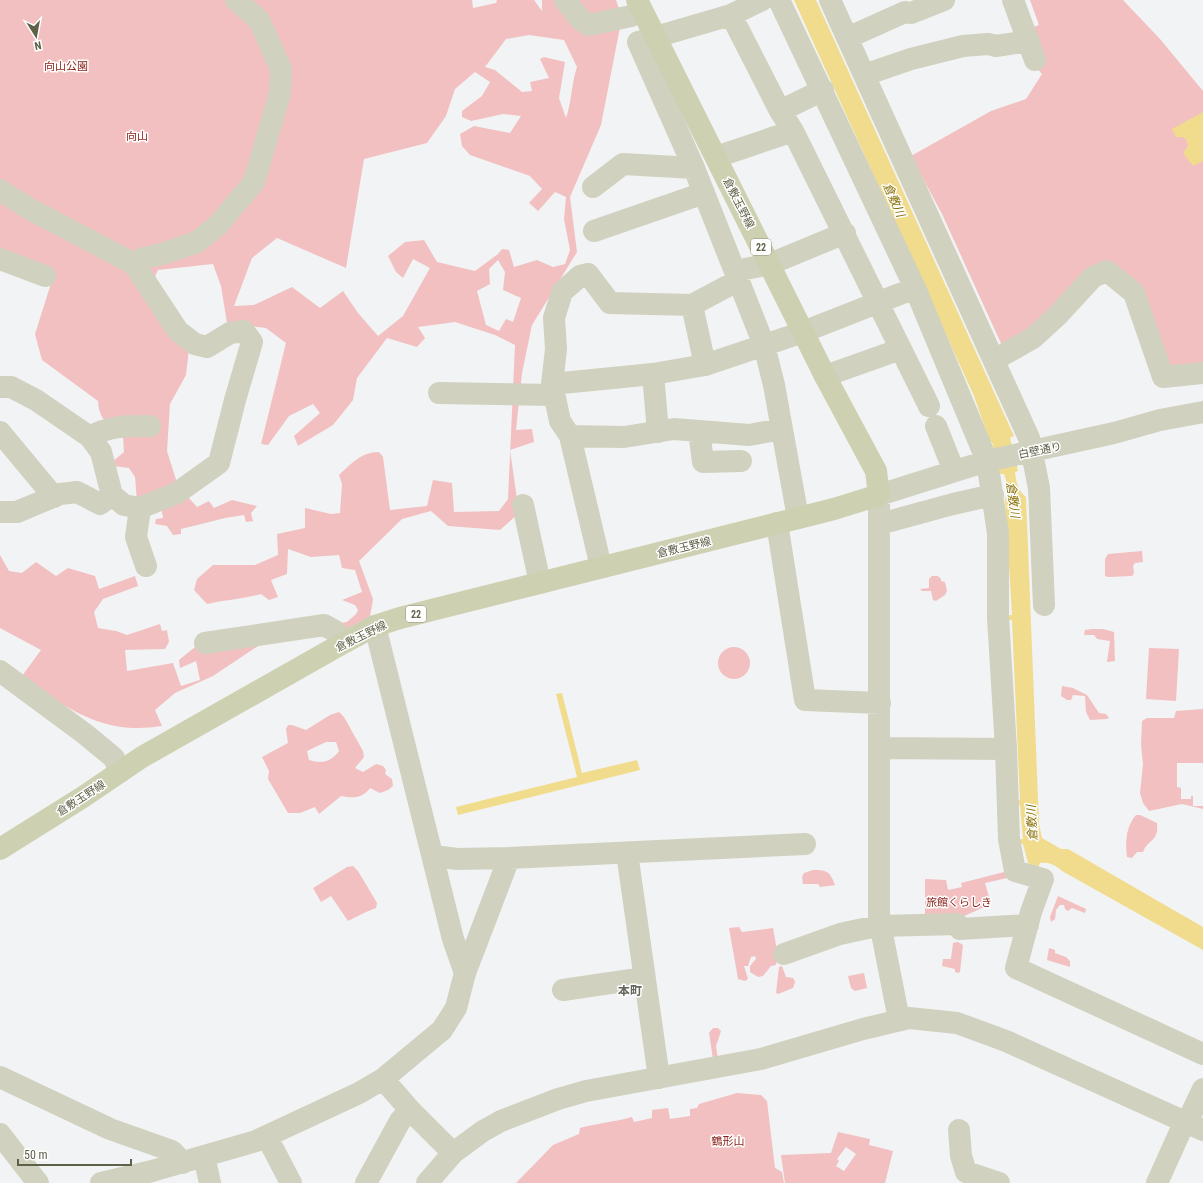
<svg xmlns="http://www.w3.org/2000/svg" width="1203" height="1183" font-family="'Roboto Condensed','Noto Sans JP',sans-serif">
	<rect width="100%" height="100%" fill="#f2f3f4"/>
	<path fill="#f2c0c1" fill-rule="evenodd" d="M0,0h472l1,8 23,-5 1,-3h37l8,11v-11h74l6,17 -21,108 -31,72 7,55 -45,73 -10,48 -6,57 16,-1 2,13 -24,8 9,63 -19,17 -52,-4 -17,-15 -29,8 -43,42 14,38 -3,18 -38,19 -18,-5 -47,9 -54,36 -38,17 -20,17 7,16c-8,1 -16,2 -24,2 -45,1 -82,-27 -116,-52l19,-26 -41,-22v-73l9,16 13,2 14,-11 20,14 12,-8 27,8 4,13 36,-13 3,10 -35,13 -9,13 4,16 18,3 11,4 33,-11 2,7 5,-1 2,12 -4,7 -40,1 2,21 46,-8 8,23 19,-6 -4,-19 -16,7 -1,-8 16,-13 152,-25 9,-8 2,-4 -3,-5 -13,-5 20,-8 -7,-22 -13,-2 -3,-13 -28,2 -23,-8 -1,25 -16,6 7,17 -9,3 -8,-6c-18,5 -36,6 -54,10l-13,-14 3,-11 16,-14h42l23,-10 -1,-21 28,-6v-20l26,6 9,-1 2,-29 -3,-9c12,-11 22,-23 40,-23l4,5 7,53 37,-4 6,-26 19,3 2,29 45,-1 9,-12 7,-154 -20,-10 -40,-13 -37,5 7,11 -8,9 -30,-9 -30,40 -4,22 -20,25 -35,21 -4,-10 26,-23 -7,-9 -24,12 -21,29 -7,-1 25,-101 -20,-15 -39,-5 -6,-37 -8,-22 -55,6 -5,11 36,68 -3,26 -16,29 -3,47 11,35 19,21 12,-6 5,7 18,-8 25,6 -6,7 2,8 -7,1 -2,-7 -19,3 -44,11v5l-8,1 -6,-9 -12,-2 1,-5 7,-1 -2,-12 -24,-4 -2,-25 -6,-9 -16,-2 -1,-4 12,-10 -1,-16c-14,-10 -24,-16 -25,-35l-56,-41 -7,-26 19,-60 -54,-22zM529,35l35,5 13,27c-6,18 -5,34 -11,51l-7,-20 6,-36 -21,-5 -4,2 9,19 -19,4 2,9 -10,1 -27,-22 -10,-3 21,-28zM475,72l15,10 -8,14 -20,15v6l9,4 32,-7 18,2 -11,17 -36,-7 -14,8 2,12 8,9 60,21 12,13 -13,14 9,8 17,-19 11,5 -2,22 6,31 -5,14 -12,3 -16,-7 -23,7 -5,-17 -7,-1 -4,5 -23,17 -38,-9 -13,-22 -19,2 -17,14 8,16 7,6 10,-19 17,9 -27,48 -25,20 -20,-23 -15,-22 -23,17 -28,-21 -38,18 -20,1 18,-48 25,-20 69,30 18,-109 63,-16 19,-27 9,-27zM498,260l7,12 -2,18 18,8 -8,24 -7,-3 -7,12 -13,-6 -9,-34 13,-7 -1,-15z
		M1030,0h93l37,39 43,52v279l-37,3 -58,-106 -35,22 -69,61 -62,-136 -31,-58 80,-45 35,-12 16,-25 -11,-12v-34l8,-3z
		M1142,551l1,11 -8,1 -2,3 1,7 -2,3 -24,1 -3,-1v-17l3,-5z
		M932,576h6l3,3v2l4,1 2,9 -2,4 -9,6 -3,-1 -2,-9h-9l-2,-2 9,-1v-9z
		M1092,629h11l11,3 1,29 -8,1 3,-21 -13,-2 -3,-4h-10l1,-5z
		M718 663a16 16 0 1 1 32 0a16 16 0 1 1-32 0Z
		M1149,648l30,1 -3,52 -30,-2z
		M1062,686l11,2 14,7 12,18 7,1 3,4 -2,1 -17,1 -4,-8 -1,-16 -12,-1 -2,5h-4l-6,-4z
		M1203,709v54h-26v24l4,1v11h10v-3h2v10h10v3l-21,-5 -33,7 -6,-8 -3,-10 3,-29 -2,-19 1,-24 5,-3h27l2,-7z
		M339,712l5,5 19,34 1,6 -9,11 8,4 13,-8 7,2 3,4 -1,4 7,5 1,7 -5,4 -8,3 -10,-5c-8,11 -17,10 -29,8l-22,18 -4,-7 -15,6h-12l-20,-34 1,-8 -7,-14 26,-14 -2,-14 2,-4h4l14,5 24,-15zM326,742h10l3,9c-8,11 -17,13 -30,9l-2,-9z
		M1136,815h4l17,8c2,19 -9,16 -14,29h-6l-5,6 -5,-1c-2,-14 -1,-31 9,-42z
		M353,866l5,5 19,32 -1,5 -10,4 -18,9 -17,-25 -10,6 -8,-14 34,-21z
		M813,870c15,0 17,2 22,15l-15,2 -2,-3h-15l-1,-7 2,-4z
		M1008,871l-1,7 -22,5 6,21 -29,13h-37v-38l21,1 2,10 14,-3 -1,-4z
		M1058,896l28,13 -1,4 -13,-5 -4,3 -3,-2 -1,-4h-4l-4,5 -1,9 -4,3 -1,-5z
		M739,927l3,5 31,-4 5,28 -2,9 -5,1 -8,10 -5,1 -8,-5v-6l6,-7 -1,-3 -4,1 -3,9h-4l4,13 -3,2 -7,-2 -9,-51z
		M958,942l5,3 -3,27 -2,1 -3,-1v-3l-13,-3 1,-7h8l2,-16z
		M1049,948l6,2v3l11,4 4,4v6l-23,-7z
		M782,966l4,11 7,1 2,4 -2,6 -15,6 -2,-1 3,-26z
		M864,973l3,15 -12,3 -4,-3 -3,-12z
		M713,1028h5l3,3 -5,15 2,13h-5l-4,-26z
		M737,1093l24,2 6,6 8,67 7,4 2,11h-268l37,-38 26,-11 1,-6c18,-5 34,-6 52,-11l2,5 18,-4v-8l16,-2 2,11 20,-3v-7l7,-1 2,-4z
		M838,1132l32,7 -1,6 24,6 -8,32h-100l-4,-28 50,-2zM846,1147l10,7 -12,17 -8,-5 3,-5 -2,-2z"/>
	<path fill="#f0dc8c" d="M794,0h22l198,436 -4,2 8,33 -3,1c1,10 3,19 11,25l13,327 3,14 19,11h7l135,78v23l-141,-79c-7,-6 -12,-9 -22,-8l-2,4 -10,-4 -5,-19h-7l-1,-4 8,-1 -3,-34h-6v-4l6,-1 -8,-180 -7,1 -1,-5 8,-1 -7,-116c4,-9 2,-17 -1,-25h-4l-8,-32h-2l-16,-46z
		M1203,112v49l-10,5 -10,-13 5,-7 -2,-7 -4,-2h-6l-4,-8z
		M562,693l20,80 55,-13 3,10 -182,45 -2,-8 121,-30 -21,-83z"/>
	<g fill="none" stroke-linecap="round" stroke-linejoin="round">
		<path stroke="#d0d1bf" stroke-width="22" d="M565,0l17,21 7,4 42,-9
			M762,0l-31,15 -93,27 56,126 70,177 10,40 24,133
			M779,0l136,288 72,173 11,72v84l8,132 3,90 6,32 28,8 -12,33 -15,56 187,86
			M830,0l199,438 10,50 5,117
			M1013,0l22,60
			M731,15l49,96 13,20 136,275
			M847,38l58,-26 6,1 33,-13
			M864,75l47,-16 52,-13 25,-2 8,2 33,-5
			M780,111l43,-21
			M716,157l77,-26
			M593,187l30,-23 71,4
			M0,190l28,18 106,56 44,67 17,13 12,3 23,-14 14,-2 8,11 -17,58 -16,63 -42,30 -37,15 -16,-3 -12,-10 -11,-43 -11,-15 -54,-37 -25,-13h-11
			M594,231l110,-38
			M0,259l45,17
			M134,264l7,-5 24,-6 32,-11 21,-17 36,-43 26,-89 1,-24 -22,-49 -23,-20
			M735,271l35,-7 75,-31
			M994,360l39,-22 24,-22 36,-39 14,-6 27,22 29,84 40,-4
			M705,365l-13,-60 47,-25
			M653,374l5,58
			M825,376l76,-27
			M552,384l101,-10 52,-9 98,-33 112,-44
			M439,393l115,2
			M936,426l18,45
			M699,431l4,31 38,-1
			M0,432l54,65
			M570,436l54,1 50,-8 75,6 33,-6
			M90,437c19,-12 39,-11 60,-11
			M523,505l17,78
			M140,508l-4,29 10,29
			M0,512h17l43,-18 17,-2 23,12 12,-9
			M777,523l28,177 75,3
			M880,524l73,-20 40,-9
			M601,567l-31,-131 -10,-15 -8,-37 4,-35 -2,-31 8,-26 18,-16 8,-2 22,29 82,2
			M205,643l119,-18 11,6 10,11
			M0,671l85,63 23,19 6,5 6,14
			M879,748l127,1
			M627,853l32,225
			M434,856l23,3 52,-1 296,-14
			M784,954l56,-20 23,-5 17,-3 77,-2 3,5 68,-4
			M465,973l44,-115
			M563,990l81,-12
			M899,1020l-20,-102v-423l108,-34 127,-28 46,-13 43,-8
			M0,1077l110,52 62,22 11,12
			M383,1079l27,31 43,43
			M959,1130l2,26 5,16 33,11
			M0,1134l38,49
			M267,1137l24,46
			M204,1156l6,27
			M101,1183l51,-12 104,-30 103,-48 24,-14 59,-49 14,-22 9,-35 -12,-34 -78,-313
			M366,1183l34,-62 10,-11
			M427,1183l26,-30 30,-22 18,-10 57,-22 28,-8 175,-32 102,-30 46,-11 48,5 49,18 197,89
			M1157,1183l23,-51 12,-20 11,-23"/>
		<path stroke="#ced1b1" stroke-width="22" d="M0,849l83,-52 59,-40 203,-115 30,-16 25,-8 434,-109 45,-14 -3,-24 -51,-95 -188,-376"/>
	</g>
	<g text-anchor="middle" stroke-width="3" stroke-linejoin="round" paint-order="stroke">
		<g fill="#fff" stroke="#8f907f" stroke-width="1">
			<rect x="751" y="239" width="20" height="16" rx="3"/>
			<rect x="406" y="606" width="20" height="16" rx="3"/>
		</g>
		<g font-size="10" font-weight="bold" fill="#5f6048">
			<text x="761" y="251">22</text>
			<text x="416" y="618">22</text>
		</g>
		<g font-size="11" fill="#861f14" stroke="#fff">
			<text x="66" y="70">向山公園</text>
			<text x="137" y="140">向山</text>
			<text x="959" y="906">旅館くらしき</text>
			<text x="728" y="1145">鶴形山</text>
		</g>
		<g font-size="11" fill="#5f6048" stroke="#fff">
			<text transform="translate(739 203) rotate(63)" y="4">倉敷玉野線</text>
			<text transform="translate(1040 450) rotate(-12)" y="4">白壁通り</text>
			<text transform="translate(684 547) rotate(-14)" y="4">倉敷玉野線</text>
			<text transform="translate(361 636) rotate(-26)" y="4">倉敷玉野線</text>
			<text transform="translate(81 798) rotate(-33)" y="4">倉敷玉野線</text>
		</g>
		<g font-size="12" font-style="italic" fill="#8b720a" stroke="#fff">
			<text transform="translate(894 200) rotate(66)" y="4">倉敷川</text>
			<text transform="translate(1013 500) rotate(82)" y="4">倉敷川</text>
			<text transform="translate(1032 823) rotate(-93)" y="4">倉敷川</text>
		</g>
		<g font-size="12" font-weight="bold" fill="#66675e" stroke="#fff">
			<text x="630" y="995">本町</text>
		</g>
	</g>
	<g transform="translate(36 36) rotate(169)" stroke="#ffffff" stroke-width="3" paint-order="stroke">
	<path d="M0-3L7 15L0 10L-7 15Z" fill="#5f6048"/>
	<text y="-6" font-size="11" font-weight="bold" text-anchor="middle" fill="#5f6048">N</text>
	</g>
	<path d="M18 1159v6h113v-6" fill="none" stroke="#5f6048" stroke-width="2"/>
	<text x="24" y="1159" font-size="12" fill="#5f6048" stroke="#ffffff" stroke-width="3" paint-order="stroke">50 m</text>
</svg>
